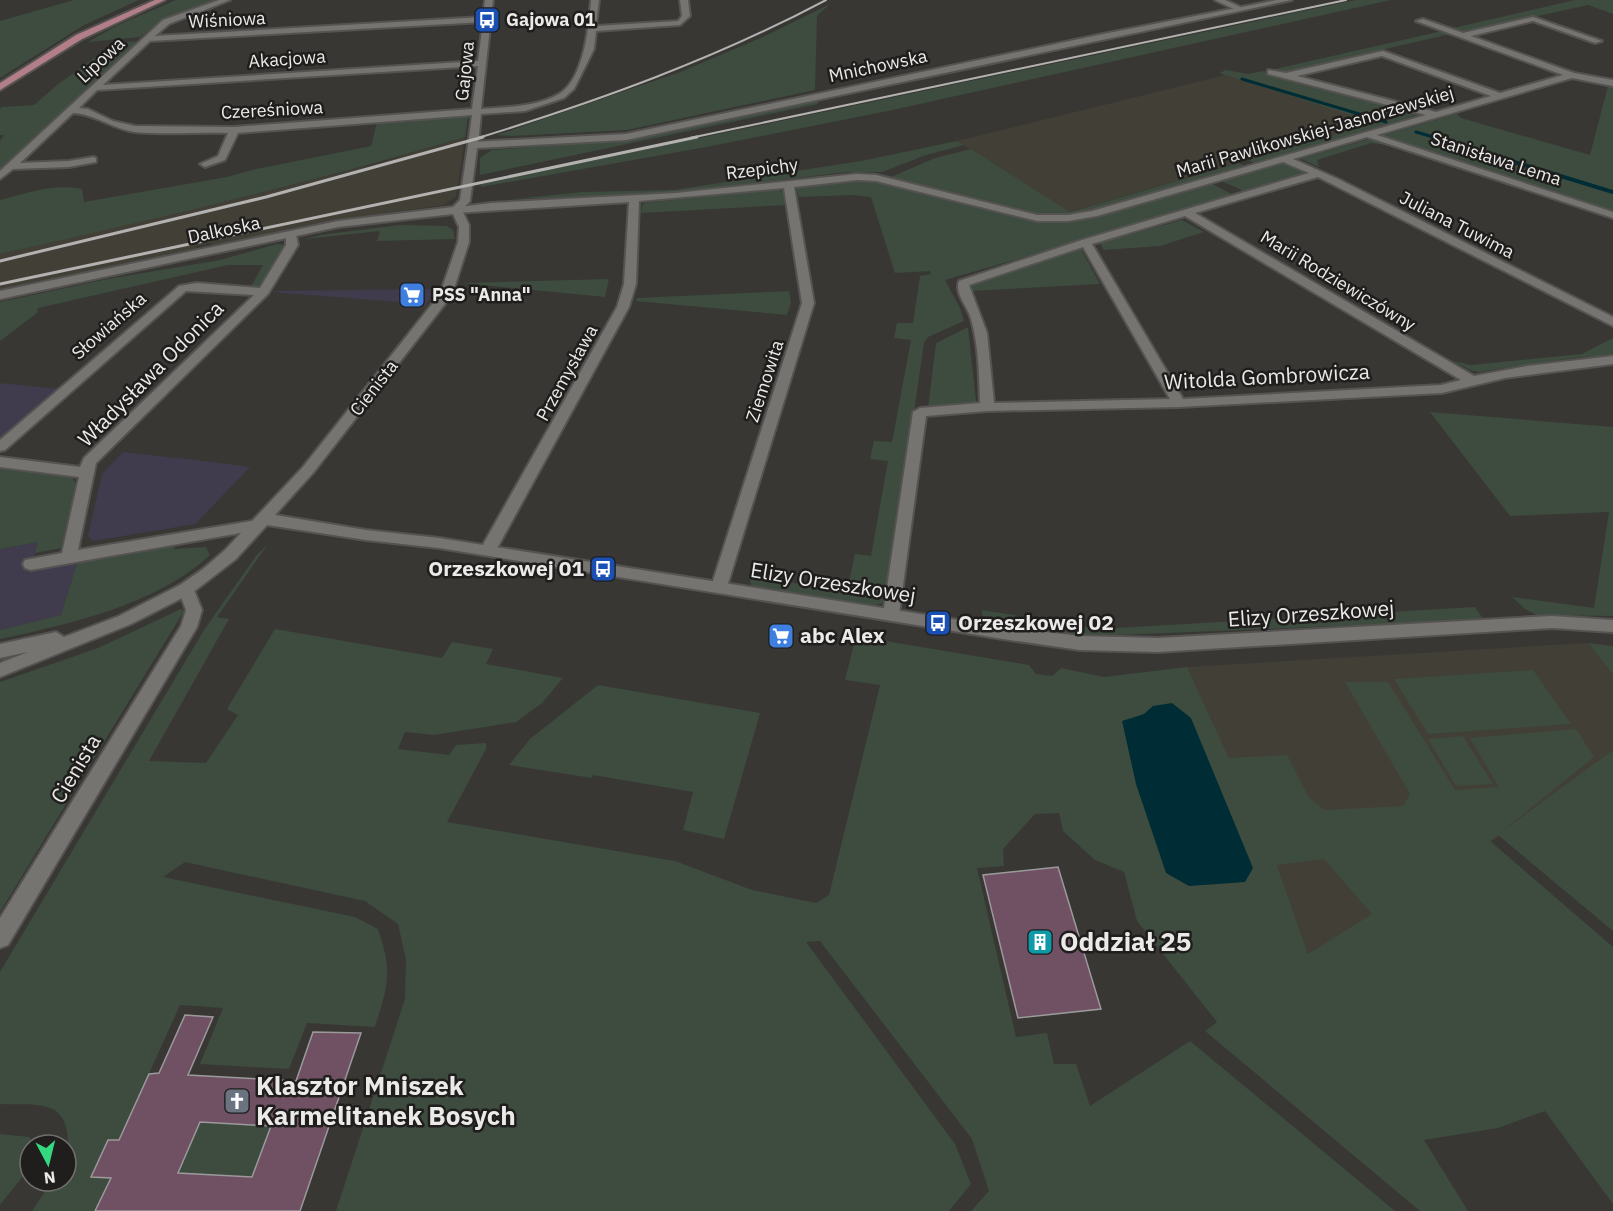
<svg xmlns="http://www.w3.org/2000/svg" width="1613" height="1211" font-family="'IBM Plex Sans',sans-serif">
	<rect width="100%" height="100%" fill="#383734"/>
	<path fill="#403c4d" d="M435,289l-10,18 -13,-4 -140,-11 2,-1z
		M0,383l58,6 -58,50z
		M123,452l81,9 46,6 -55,57 -102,17 -5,-5 14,-62z
		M38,542l-8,29 47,-8 -16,52 -61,15v-81z"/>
	<path fill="#423f36" d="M1226,75l150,48 -307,89 -112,-71z
		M465,137l-9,60 -13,8 -119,17 -112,24 -1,-3 -15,3v3l-196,42v-37l237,-55 145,-37z
		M1588,643l25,32v75l-118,89 -187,115 -31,-89 -90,-198z"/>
	<path fill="#3d4c3e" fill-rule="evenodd" d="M74,0h65l-55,25 -84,53v-57z
		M176,0h41l-52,19 -25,18 -52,5 30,-17z
		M1356,0h35l-503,111 -187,37 -220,39v-3z
		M1575,0h38v14l-25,-9 -128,28 -11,-4z
		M830,4l-13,12 -2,74 -188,40 -115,6 -15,-1 183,-63 85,-36z
		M1442,31l8,3 -168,39 -11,-3z
		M141,41l-141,130v-30l4,-6h-4v-26l2,-2 32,-2 23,-20 58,-42z
		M1226,70l22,4 15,-3 160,42 -167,51 -8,-4 127,-37 -156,-50z
		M1608,86l5,1v124l-231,-75 75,-22 4,4 129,37z
		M818,99v5l-338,71v-17l12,-8 140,-11z
		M464,115l4,2 -3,20c-153,46 -309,82 -465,117v-54c28,-7 53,-17 82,-11l2,13 143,-25 25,-7 119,-24 6,-24z
		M1370,139l18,6 -17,-2 -54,17 2,7 -18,-8z
		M957,141l7,4 -38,10 -44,17h-35l-196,23 -138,4 70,-7 91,-2 187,-29z
		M971,149l99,63 169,-49 7,4 -153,44 -25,4 -34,-1 -143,-37 44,-19z
		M1283,162l24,13 -61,17 -27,-12z
		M856,180l34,4 148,37h33l27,-5 113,-33 20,11 -2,4 -284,82 15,28 4,13 -36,16 -4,6 -37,256 -3,4 -9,2 -123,-18 -4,-11 99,15 8,-37 16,2 17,-95 -18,-2 4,-18 18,1 19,-102 -17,-2 3,-15h16l7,-47 11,-2 -1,-3 -35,2 -24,-76 -19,-2 -53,2 -3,-10z
		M775,189l8,3 2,13 -144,8 1,-8 3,-2z
		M1182,220l22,12 -44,14 -56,4 -4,-7z
		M400,225l47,1 6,4 2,9 -78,2 3,-10 -75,8 15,-4z
		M277,244l10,1 -26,42 -11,1 13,-23h-35l-190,43 -1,5 -37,28v-39l108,-23 112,-19z
		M1081,249l19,35 -130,7 -3,-8z
		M609,279l-4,18 -143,-14z
		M789,291l2,11 -4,13 -151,-14 1,-3z
		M966,328h2l8,73 -7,5 -41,3 8,-66z
		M1613,338v17l-40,3 -94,14 -9,-2 -17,-9 18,4 111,-11z
		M1430,412l183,15v189l-77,-1 -11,-6 -13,-12 82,11 15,-96 -99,4z
		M0,466l72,11 4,7 -15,64 -26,5 3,-11 -38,7z
		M268,544l-51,73 12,2 -80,142 57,2 32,-48 -11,-6 48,-80 167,29 10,-16 41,7 -7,15 77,14 -21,25 -26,19 -82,13 -29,-3 -7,17 51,6 7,-10 30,-2v6l-39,73 228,39 77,29 64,13 13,-8 51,-210 -35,-5 11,-44 173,29 7,9 16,2 9,-8 43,9 83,-10 42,91 58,-3 22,43 16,12 78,-4 7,-12 -65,-112h43l67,108 44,-3 -29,-49 106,-9 18,28 -94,76 113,-83v181l-115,-96 -8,6 123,106v257l-68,-93 -47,17 -74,12 44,71h-48l-215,-180 12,-9 -80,-101 -13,-49 -29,-12 -32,-29 -4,-18 -24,1 -32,35 1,17 -27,2 39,169 31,-4 7,31h22l14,42 100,-65 205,170h-424l18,-20 -17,-52 -152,-198 -14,1 149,202 16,40 -22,27h-613l69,-212 1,-39 -8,-36 -33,-23 -180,-39 -22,15 192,40 23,12c15,43 10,56 -3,98l-68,-4 -18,46 -89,-5 23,-56 -43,-3 -61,135h-11l-17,36 20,2 -16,33h-63l20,-30h14c0,-23 11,-66 -19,-74 -14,-4 -33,-2 -47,-3v-132l204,-342 52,-74zM1324,859l48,55 -64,40 -31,-89z
		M175,546l-1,3 32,-2 4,8c-53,50 -141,69 -210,84v-9l61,-15 16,-52z
		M1475,607l9,13 -392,16 -109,-15 -1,-11 117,19z
		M181,609l3,2 -184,301v-230l98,-34z
		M1588,643l25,3v29z
		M1533,670l38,54 -143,10 -34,-55z
		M598,685l162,28 -36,126 -41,-9 10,-38 -100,-17 -1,3 -83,-13 21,-26z
		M1463,736l30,48 -37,2 -28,-47z
		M200,1122l71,4 -25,67 -10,-17 -43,-2 -21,15z
		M0,1134l29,3 7,8h-6v22l-30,38z"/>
	<path fill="#002d35" d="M1172,703l19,15 62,150 -8,14 -56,4 -23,-13 -30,-89 -14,-63 22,-7 9,-8z"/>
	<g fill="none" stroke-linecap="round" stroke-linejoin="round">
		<path stroke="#002d35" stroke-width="3" d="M1242,79l144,43
			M1416,132l21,6"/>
		<path stroke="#002d35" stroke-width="4" d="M1432,137l181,55"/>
	</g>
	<path fill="#6f5163" stroke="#9c999b" stroke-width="1.5" fill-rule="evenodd" d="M1058,867l43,142 -83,9 -35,-143z
		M185,1015l28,2 -25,58 108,6 17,-49 48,1 -61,178h-205l16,-33 -20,-1 17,-37h11l30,-66 10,-1zM200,1122l71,4 -19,51 -74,-4z"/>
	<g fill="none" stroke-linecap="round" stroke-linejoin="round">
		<g stroke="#545351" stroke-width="4">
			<path id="minor" d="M219,0h11l-61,24 -14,12 328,-19 2,-17h8l-12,109c26,-2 55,-2 78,-15 25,-15 30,-68 32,-94h8l-3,26 82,-5 4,-5 -2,-16h8l2,16 -10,9 -84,6 -2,18 -20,40 -10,9 -39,13 -44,3 -3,31 -5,3 -5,-3 4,-30 -234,18 -13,27 -20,7 -5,-3 18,-8 10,-23c-30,-1 -63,2 -93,-1 -22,-3 -40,-18 -62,-19l-53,50 49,-2 24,-4 3,1v4l-27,5 -56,2 -13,10v-8l163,-151zM483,22l-5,39 -375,24 47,-44zM478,66l-6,43 -238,18 -99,-1 -22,-5 -25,-12 -9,-1 18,-18z
				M1215,0h10l20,9 -7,2z
				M1533,17l69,24 -7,2 -62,-22 -62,15 103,37 39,7v6l-41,-8 -195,57 236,77v6l-246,-81 -74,22 45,20 275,138v9l-295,-149 -123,36 279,163 53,-10 86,-10v8l-108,14 -63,15 -263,14 -192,4 -61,5 -27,199 -2,4 -6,2 -6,-2 -2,-4 30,-203 7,-4 60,-5c-1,-28 -1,-56 -9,-84 -3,-12 -17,-26 -12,-38l123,-41 227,-67 -26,-11 -186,54 -29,5h-31l-161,-40 -19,-1 -63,7 20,116 -87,284 -2,4h-12l-2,-4 91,-284 -18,-115 -145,13 -3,83 -7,23 -135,247h-12l-2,-4 137,-243 7,-23 5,-82 -173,11 -5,-3 1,-2 39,-5 185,-10 181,-19 19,1 161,40h31l24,-4 334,-96 -158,-41v-4l18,3 97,-22 117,42 63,-18 -147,-54 7,-2 40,14zM1382,56l109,40 -55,16 -139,-36zM1185,216l276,164 -20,5 -258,14 -91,-155zM1083,247l87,152 -176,4 -7,-70 -18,-48z
				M291,231l5,3 2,11 -30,49 -172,169 -18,87 180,-30 8,5 -3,4 -232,41 -6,-2 -2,-4 2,-4 37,-7 17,-76 -79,-10v-10l80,10 4,-9 170,-163 -68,-4 -181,159 -5,1v-11l179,-154 18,-3 63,5 26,-43v-11z
				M186,583l6,2 10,25 -5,17 -189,318 -8,3v-30l181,-292 5,-16 -8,-21 2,-4z"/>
		</g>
		<g stroke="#545351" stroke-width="4">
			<path id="tertiary" d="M1277,0h15l-666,140 -149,8 -7,53 -8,9 7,15v17l-17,53 -139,178 -38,42 91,15 73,8 564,89 77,9 78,2 394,-22 61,4v12l-61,-4 -394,24 -78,-2 -77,-11 -564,-91 -73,-8 -99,-15 -31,34 -44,34 -61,31 -131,53v-14l28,-11 -28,6v-14l56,-12 8,5 55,-21 61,-31 23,-16 21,-18 79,-84 137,-173 18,-52 1,-15 -6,-13 -115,13 -338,72v-8l338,-70 115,-14 7,-7 8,-55 5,-3 153,-8 477,-100z"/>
		</g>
		<g stroke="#545351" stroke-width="4">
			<path id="primary" d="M155,0h10l-83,39 -82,51v-7l76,-48z"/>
		</g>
		<use href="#minor" fill="#757471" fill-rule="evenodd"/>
		<use href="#tertiary" fill="#757471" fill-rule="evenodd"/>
		<use href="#primary" fill="#b27f89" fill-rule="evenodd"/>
		<path stroke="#b3b2b1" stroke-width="2" d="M478,138c120,-37 237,-79 348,-138
			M690,138l656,-138"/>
		<path stroke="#b3b2b1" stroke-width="3" d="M0,261l266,-64 217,-60
			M0,284l697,-147"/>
	</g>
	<defs>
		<g id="bus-square" transform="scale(1.35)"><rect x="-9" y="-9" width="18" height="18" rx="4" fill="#1a4fb4" stroke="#1f1e1d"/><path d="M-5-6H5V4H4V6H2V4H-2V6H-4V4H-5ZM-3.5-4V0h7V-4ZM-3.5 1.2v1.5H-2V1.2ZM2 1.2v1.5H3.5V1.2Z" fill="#fff"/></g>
		<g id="supermarket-square" transform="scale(1.35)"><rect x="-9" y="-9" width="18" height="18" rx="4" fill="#3f7fe0" stroke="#1f1e1d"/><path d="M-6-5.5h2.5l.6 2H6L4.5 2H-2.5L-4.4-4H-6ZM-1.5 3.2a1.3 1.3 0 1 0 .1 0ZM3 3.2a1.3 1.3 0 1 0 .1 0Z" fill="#fff"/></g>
		<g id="building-square" transform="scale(1.35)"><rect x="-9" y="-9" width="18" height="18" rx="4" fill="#0f9aa8" stroke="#1f1e1d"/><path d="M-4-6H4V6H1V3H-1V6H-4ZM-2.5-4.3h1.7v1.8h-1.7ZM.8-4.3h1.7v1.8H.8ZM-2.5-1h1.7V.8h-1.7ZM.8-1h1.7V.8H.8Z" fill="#fff"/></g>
		<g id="church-square" transform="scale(1.35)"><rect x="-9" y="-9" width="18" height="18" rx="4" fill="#6b7280" stroke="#1f1e1d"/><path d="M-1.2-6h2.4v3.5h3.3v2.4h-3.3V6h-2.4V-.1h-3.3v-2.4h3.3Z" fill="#fff"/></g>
	</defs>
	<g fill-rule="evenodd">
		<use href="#bus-square" x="487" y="20"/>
		<use href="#supermarket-square" x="412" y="295"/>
		<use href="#bus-square" x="603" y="569"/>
		<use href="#bus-square" x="938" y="623"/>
		<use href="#supermarket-square" x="781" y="636"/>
		<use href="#building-square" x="1040" y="942"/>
		<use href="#church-square" x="237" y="1101"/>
	</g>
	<g text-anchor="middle" stroke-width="5" stroke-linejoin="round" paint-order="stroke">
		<g font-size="18" fill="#ebeae9" stroke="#1f1e1d">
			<text transform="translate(227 20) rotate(-3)" y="6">Wiśniowa</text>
			<text transform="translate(287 59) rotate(-4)" y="6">Akacjowa</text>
			<text transform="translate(101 60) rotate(-43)" y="6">Lipowa</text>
			<text transform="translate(878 66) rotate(-12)" y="6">Mnichowska</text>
			<text transform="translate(465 71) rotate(-84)" y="6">Gajowa</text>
			<text transform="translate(272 110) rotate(-3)" y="6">Czereśniowa</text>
			<text transform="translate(1315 132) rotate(-16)" y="6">Marii Pawlikowskiej-Jasnorzewskiej</text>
			<text transform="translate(1496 159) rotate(18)" y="6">Stanisława Lema</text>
			<text transform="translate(762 169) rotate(-7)" y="6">Rzepichy</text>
			<text transform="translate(1457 225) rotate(27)" y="6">Juliana Tuwima</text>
			<text transform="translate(224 230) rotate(-12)" y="6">Dalkoska</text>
			<text transform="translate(1338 281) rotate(31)" y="6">Marii Rodziewiczówny</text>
			<text transform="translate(109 326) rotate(-41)" y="6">Słowiańska</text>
			<text transform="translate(567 373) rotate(-61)" y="6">Przemysława</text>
			<text transform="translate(765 381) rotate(-72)" y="6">Ziemowita</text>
			<text transform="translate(374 388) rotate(-52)" y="6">Cienista</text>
		</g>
		<g font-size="18" font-weight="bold" fill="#ebeae9" stroke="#1f1e1d" text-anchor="start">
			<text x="506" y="26">Gajowa 01</text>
			<text x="432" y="301">PSS "Anna"</text>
		</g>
		<g font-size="21" fill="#ebeae9" stroke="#1f1e1d">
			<text transform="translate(151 374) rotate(-45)" y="7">Władysława Odonica</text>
			<text transform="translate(1267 377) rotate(-3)" y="7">Witolda Gombrowicza</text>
			<text transform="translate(833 583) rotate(9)" y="7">Elizy Orzeszkowej</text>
			<text transform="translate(1311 614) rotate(-4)" y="7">Elizy Orzeszkowej</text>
			<text transform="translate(76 769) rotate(-59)" y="7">Cienista</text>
		</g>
		<g font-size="21" font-weight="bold" fill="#ebeae9" stroke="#1f1e1d" text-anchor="start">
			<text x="584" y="576" text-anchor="end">Orzeszkowej 01</text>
			<text x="958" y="630">Orzeszkowej 02</text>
			<text x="800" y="643">abc Alex</text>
		</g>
		<g font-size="26" font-weight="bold" fill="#ebeae9" stroke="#1f1e1d" text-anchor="start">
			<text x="1060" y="951">Oddział 25</text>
			<text x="256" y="1095">Klasztor Mniszek<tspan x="256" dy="30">Karmelitanek Bosych</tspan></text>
		</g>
	</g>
	<g transform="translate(48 1163) rotate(173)"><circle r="28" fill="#1f1e1d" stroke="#71706f" stroke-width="1.5"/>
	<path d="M0-4.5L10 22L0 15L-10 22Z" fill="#34d881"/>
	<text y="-9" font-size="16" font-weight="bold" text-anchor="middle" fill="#ebeae9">N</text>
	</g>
</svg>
